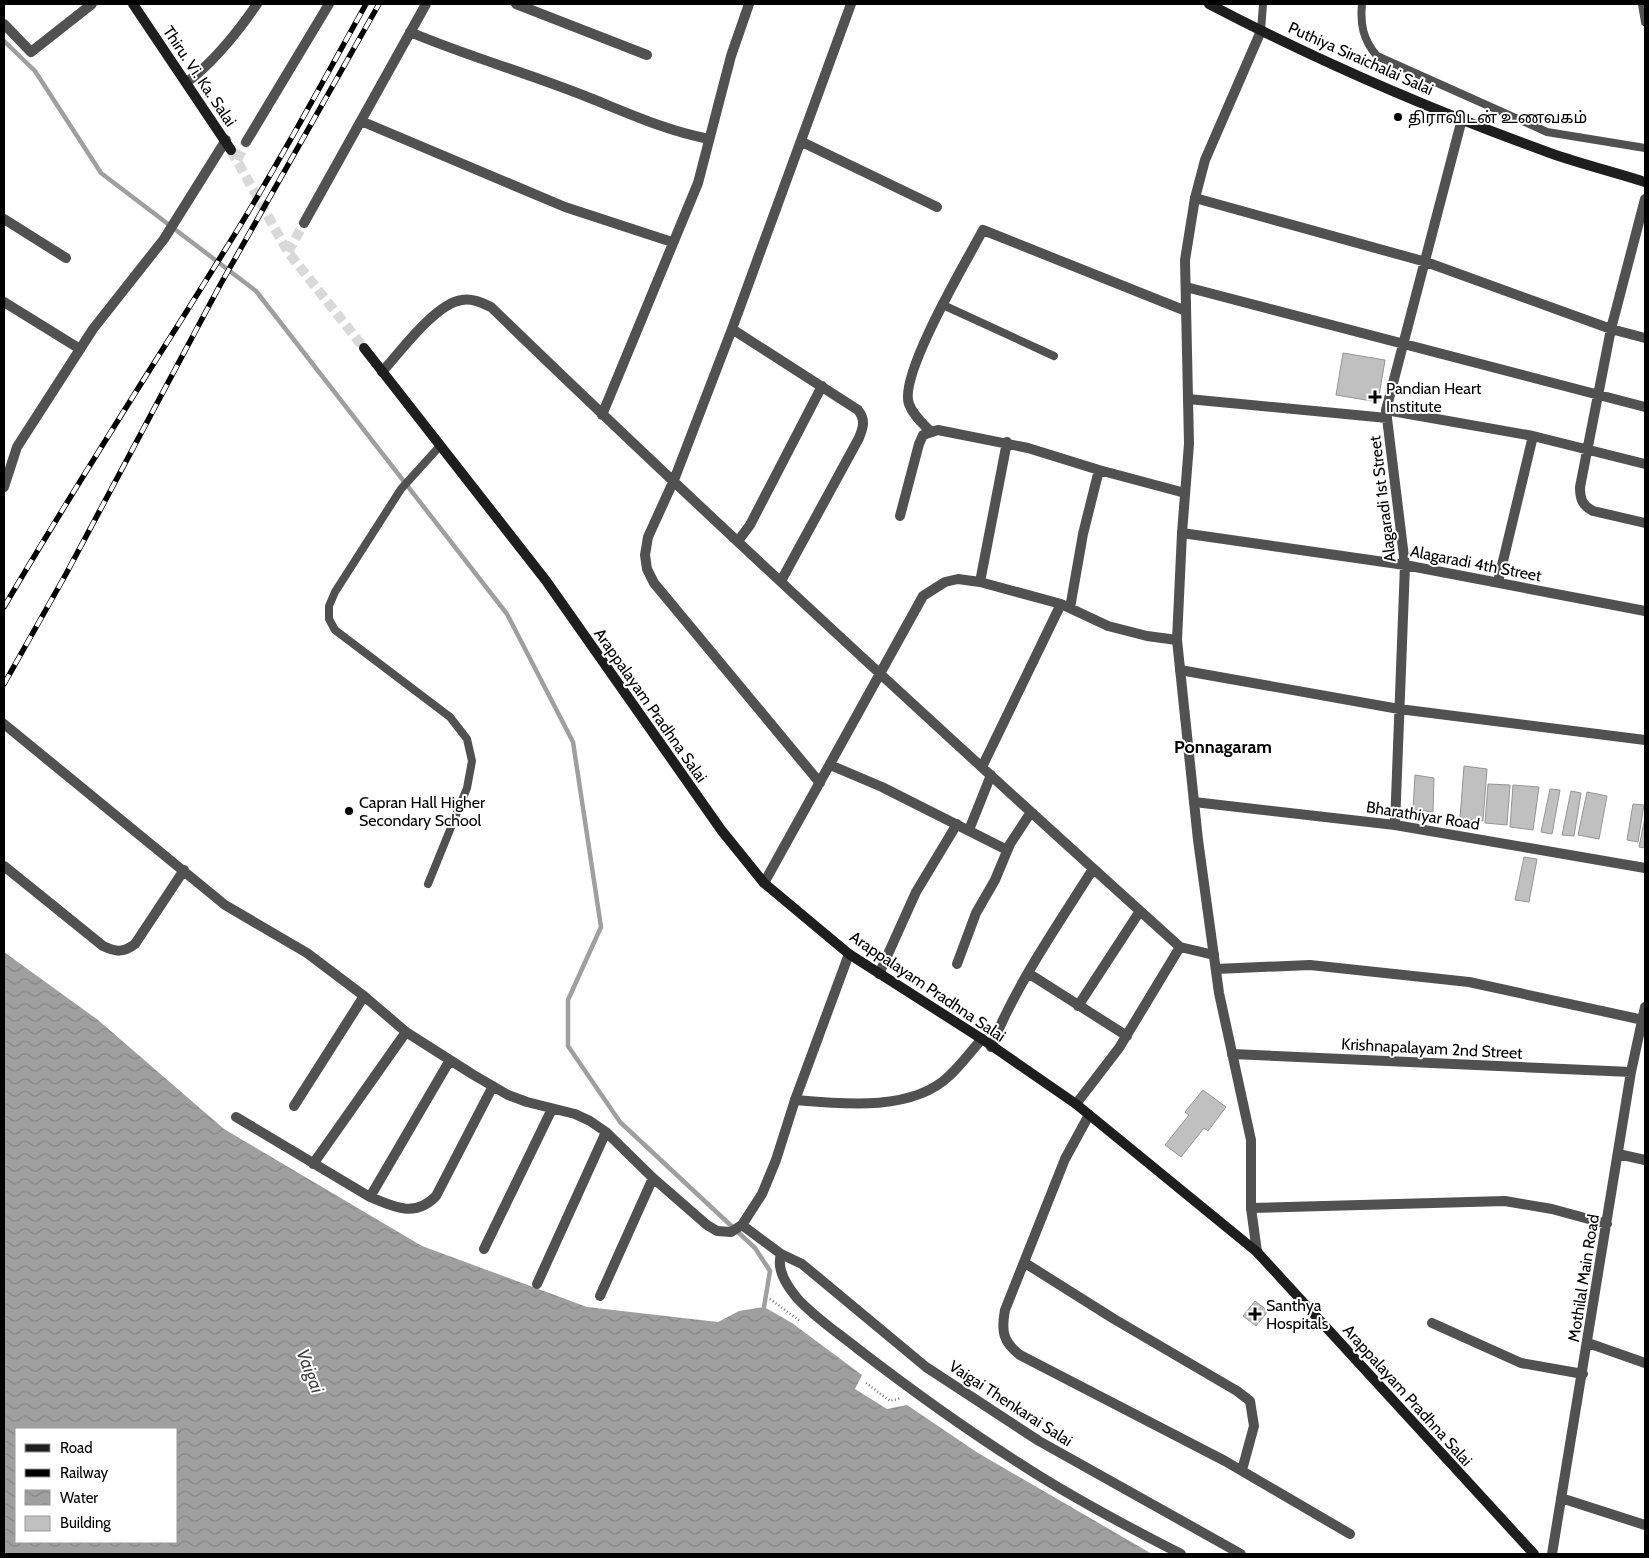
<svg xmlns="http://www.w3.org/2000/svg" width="1649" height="1558" font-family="Cabin,'Noto Sans Tamil',sans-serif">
	<defs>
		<pattern id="water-waves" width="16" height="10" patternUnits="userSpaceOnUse" patternTransform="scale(1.25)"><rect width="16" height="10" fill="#9f9f9f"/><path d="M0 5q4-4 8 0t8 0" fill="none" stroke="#878787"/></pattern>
	</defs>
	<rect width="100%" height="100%" fill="#fff"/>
	<path fill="url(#water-waves)" fill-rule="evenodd" d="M4,952l94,68 126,109 198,117 165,61 131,15 21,-11 25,-4 28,16 70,52 -7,14 32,20 20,-4 71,48 174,101h-1148zM16,1429h160v113h-160z"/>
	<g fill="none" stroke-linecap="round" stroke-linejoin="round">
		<path stroke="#9f9f9f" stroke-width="4.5" d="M4,41l31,30 66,102 155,118 251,323 66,128 28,185 -33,73v46l52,76 135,126 15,23 -6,36"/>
	</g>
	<path fill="#c0c0c0" stroke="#959595" d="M1343,353l42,7 -7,42 -42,-7z
		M1464,766l23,3 -4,52 -23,-3z
		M1415,775l19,3 -1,34 -20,-3z
		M1488,784l22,1 -3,40 -22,-2z
		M1513,785l26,2 -6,43 -23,-3z
		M1550,789l10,1 -8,44 -11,-2z
		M1571,791l10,2 -7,43 -12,-1z
		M1587,792l20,4 -8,43 -21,-4z
		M1633,804l11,1 -6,37 -11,-2z
		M1645,817v31l-6,-1z
		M1524,857l13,2 -8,43 -14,-2z
		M1203,1090l23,17 -18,24 -4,-3 -23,29 -16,-12 24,-30 -4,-3z
		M1255,1301l13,10 -12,15 -13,-10z"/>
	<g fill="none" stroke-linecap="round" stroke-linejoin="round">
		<path stroke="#d9d9d9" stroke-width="10" stroke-dasharray="10 5" stroke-linecap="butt" d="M288,252l16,-29"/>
		<path stroke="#d9d9d9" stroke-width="10" stroke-dasharray="10 5" stroke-linecap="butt" d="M237,160l9,-18"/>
		<path stroke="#d9d9d9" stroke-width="10" stroke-dasharray="10 5" stroke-linecap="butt" d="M231,150l57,102 76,96"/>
		<path stroke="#737373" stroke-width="2.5" stroke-dasharray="1 2.5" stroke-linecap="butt" d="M770,1299l30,22
			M866,1383l24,18 11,-3"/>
		<path stroke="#515151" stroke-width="8" d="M1362,4c-2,20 1,36 15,52l170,76 98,16
			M1642,4l3,18
			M1261,31l2,-27
			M943,305l111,51
			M428,884l39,-96 5,-27 -5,-22 -17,-22 -115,-87 -6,-11v-13l6,-14 66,-103 38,-42"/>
		<path stroke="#515151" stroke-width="10" d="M516,4l131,51
			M4,24l27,28 61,-48
			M410,32c59,25 121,42 180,66 40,16 77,33 119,41
			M187,82c28,-21 50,-49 70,-78
			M361,121l204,86 107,35
			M802,142l135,65
			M1195,198l231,64 185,67 34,9
			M1645,199l-34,130 -31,158c0,12 2,18 13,24l52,12
			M4,219l62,39
			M304,223l122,-219
			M1186,287l459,120
			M4,302l76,47
			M732,329l126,81c8,10 5,18 1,28l-78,143
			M382,372c18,-20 54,-69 80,-72 10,-2 20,3 29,7 225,218 456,430 689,640l34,8
			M1188,399l199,19
			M1386,410l147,26 112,28
			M602,415l96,-232 33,-127 18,-52
			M930,431c-8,-8 -17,-16 -21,-27 -11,-28 58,-144 74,-174l203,81
			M900,516l19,-72 4,-9 15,-5 90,18 71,22 86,23
			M1182,533l223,32 240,46
			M738,541l12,-16 72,-139
			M980,582l27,-140
			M1498,582l35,-146
			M1070,608l13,-74 16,-64
			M1180,670l219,39 246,31
			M4,724l221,181 82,48 57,43 42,36 66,42 36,21 19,7 48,12 15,7 16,11 47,46 54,47 10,6 14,1 11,-7
			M830,765l52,22 125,63
			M982,767l79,-163
			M820,783l-166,-200 -7,-14 -2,-14 3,-18 26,-57 58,-151 119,-325
			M1194,802l201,23 250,43
			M1395,825l10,-260 -19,-155 76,-291
			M969,830l22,-55
			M4,866l99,80c13,6 20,7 32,-2l49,-74
			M764,883l159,-287 22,-14 13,-3 22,3 81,22 47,22 39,10 30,4
			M957,964l19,-51 19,-33 15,-36 21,-32
			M1216,969l94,-4 159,17 174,38
			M1028,973l99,63
			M879,974l37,-82 41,-68
			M1078,1006l62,-95
			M991,1047c26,-64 66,-121 102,-178
			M1232,1054l399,18
			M795,1100c46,4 117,12 154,-24 12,-11 22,-25 33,-37
			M1076,1104l43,-56 61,-101
			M294,1106l70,-110
			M1089,1115l-24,44 -60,151c-4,21 -2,32 15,45l205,106 125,73
			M236,1117l134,80c24,10 45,21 66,-1l57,-110
			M1618,1154l27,6
			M313,1164l93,-132
			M370,1197l80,-137
			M1251,1208l254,-7 47,8 55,15
			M484,1249l68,-140
			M1025,1263l89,56 123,72 13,10 4,25 -12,44
			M537,1284l69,-152
			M600,1296l53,-118
			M1432,1323l89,40 62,11
			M1588,1343l57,20
			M1561,1498l84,27
			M1552,1554l79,-482 14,-65"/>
		<path stroke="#515151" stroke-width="10" d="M246,142l83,-138
			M4,487l13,-40 76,-118 71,-90 62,-99
			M849,954l-54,146 -19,60 -14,34 -20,31 39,29 21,10 124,103 113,74 202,113
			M1257,1252l-6,-44v-68l-32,-147 -21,-153 -21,-200 5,-107 7,-89 -4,-184 10,-62 10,-38 56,-129
			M781,1254c-5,16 6,32 16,44 17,19 41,35 61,51 52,40 106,79 161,114 52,34 107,63 162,91"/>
		<path stroke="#1e1e1e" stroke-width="10" d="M133,4l98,146
			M1209,4c109,57 225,107 341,149 31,11 64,19 95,29
			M364,348l183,234 175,249 42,52 85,71 133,85 94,65 181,148 277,302"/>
		<g stroke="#000" stroke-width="5.5">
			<path id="rail" d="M4,607c71,-121 147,-238 221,-357 50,-80 95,-163 141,-246
				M4,684l62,-110 153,-287 160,-283"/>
		</g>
		<use href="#rail" stroke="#fff" stroke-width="4" stroke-dasharray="11" stroke-linecap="butt"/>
	</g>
	<g fill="#000" stroke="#fff" stroke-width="2">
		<circle cx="1398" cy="117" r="5"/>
		<path d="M1372.5 389.5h5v5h5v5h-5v5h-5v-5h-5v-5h5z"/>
		<circle cx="349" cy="811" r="5"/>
		<path d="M1252.5 1306.5h5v5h5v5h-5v5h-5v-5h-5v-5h5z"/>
	</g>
	<g text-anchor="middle" stroke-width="4" stroke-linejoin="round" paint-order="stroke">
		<g font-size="16" fill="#000" stroke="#fff">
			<text transform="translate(1361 58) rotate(24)" y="6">Puthiya Siraichalai Salai</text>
			<text transform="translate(200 76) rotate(56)" y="6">Thiru. Vi. Ka. Salai</text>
			<text transform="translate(1382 499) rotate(-97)" y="6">Alagaradi 1st Street</text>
			<text transform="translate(1476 563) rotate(11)" y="6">Alagaradi 4th Street</text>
			<text transform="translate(651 705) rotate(55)" y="6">Arappalayam Pradhna Salai</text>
			<text transform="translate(1423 815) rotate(9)" y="6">Bharathiyar Road</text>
			<text transform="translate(928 986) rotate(34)" y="6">Arappalayam Pradhna Salai</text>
			<text transform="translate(1432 1048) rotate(3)" y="6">Krishnapalayam 2nd Street</text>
			<text transform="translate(1583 1278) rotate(-81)" y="6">Mothilal Main Road</text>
			<text transform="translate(1408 1395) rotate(48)" y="6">Arappalayam Pradhna Salai</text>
			<text transform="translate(1011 1403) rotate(33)" y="6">Vaigai Thenkarai Salai</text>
		</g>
		<g font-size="16" fill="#000" stroke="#fff" text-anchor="start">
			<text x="1408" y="123">திராவிடன் உணவகம்</text>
			<text x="1386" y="394">Pandian Heart<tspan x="1386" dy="18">Institute</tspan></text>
			<text x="359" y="808">Capran Hall Higher<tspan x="359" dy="18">Secondary School</tspan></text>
			<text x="1266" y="1311">Santhya<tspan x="1266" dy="18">Hospitals</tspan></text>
		</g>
		<g font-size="18" font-weight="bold" fill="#000" stroke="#fff">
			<text x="1223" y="753">Ponnagaram</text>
		</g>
		<g font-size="18" font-style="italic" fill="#404040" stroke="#fff">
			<text transform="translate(310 1371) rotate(69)" y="6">Vaigai</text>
		</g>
	</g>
	<rect width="1649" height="1558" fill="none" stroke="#000000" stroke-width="10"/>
	<rect x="15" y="1428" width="162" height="115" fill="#ffffff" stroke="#999999"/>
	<rect x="25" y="1444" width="25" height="8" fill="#1e1e1e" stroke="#999999"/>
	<text x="60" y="1453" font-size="15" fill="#000000">Road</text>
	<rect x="25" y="1469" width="25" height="8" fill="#000000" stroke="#999999"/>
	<text x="60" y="1478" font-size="15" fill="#000000">Railway</text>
	<rect x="25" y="1490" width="25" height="15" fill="url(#water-waves)" stroke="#999999"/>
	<text x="60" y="1503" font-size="15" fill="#000000">Water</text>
	<rect x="25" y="1516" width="25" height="15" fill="#c0c0c0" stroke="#999999"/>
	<text x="60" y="1528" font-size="15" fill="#000000">Building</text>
</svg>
